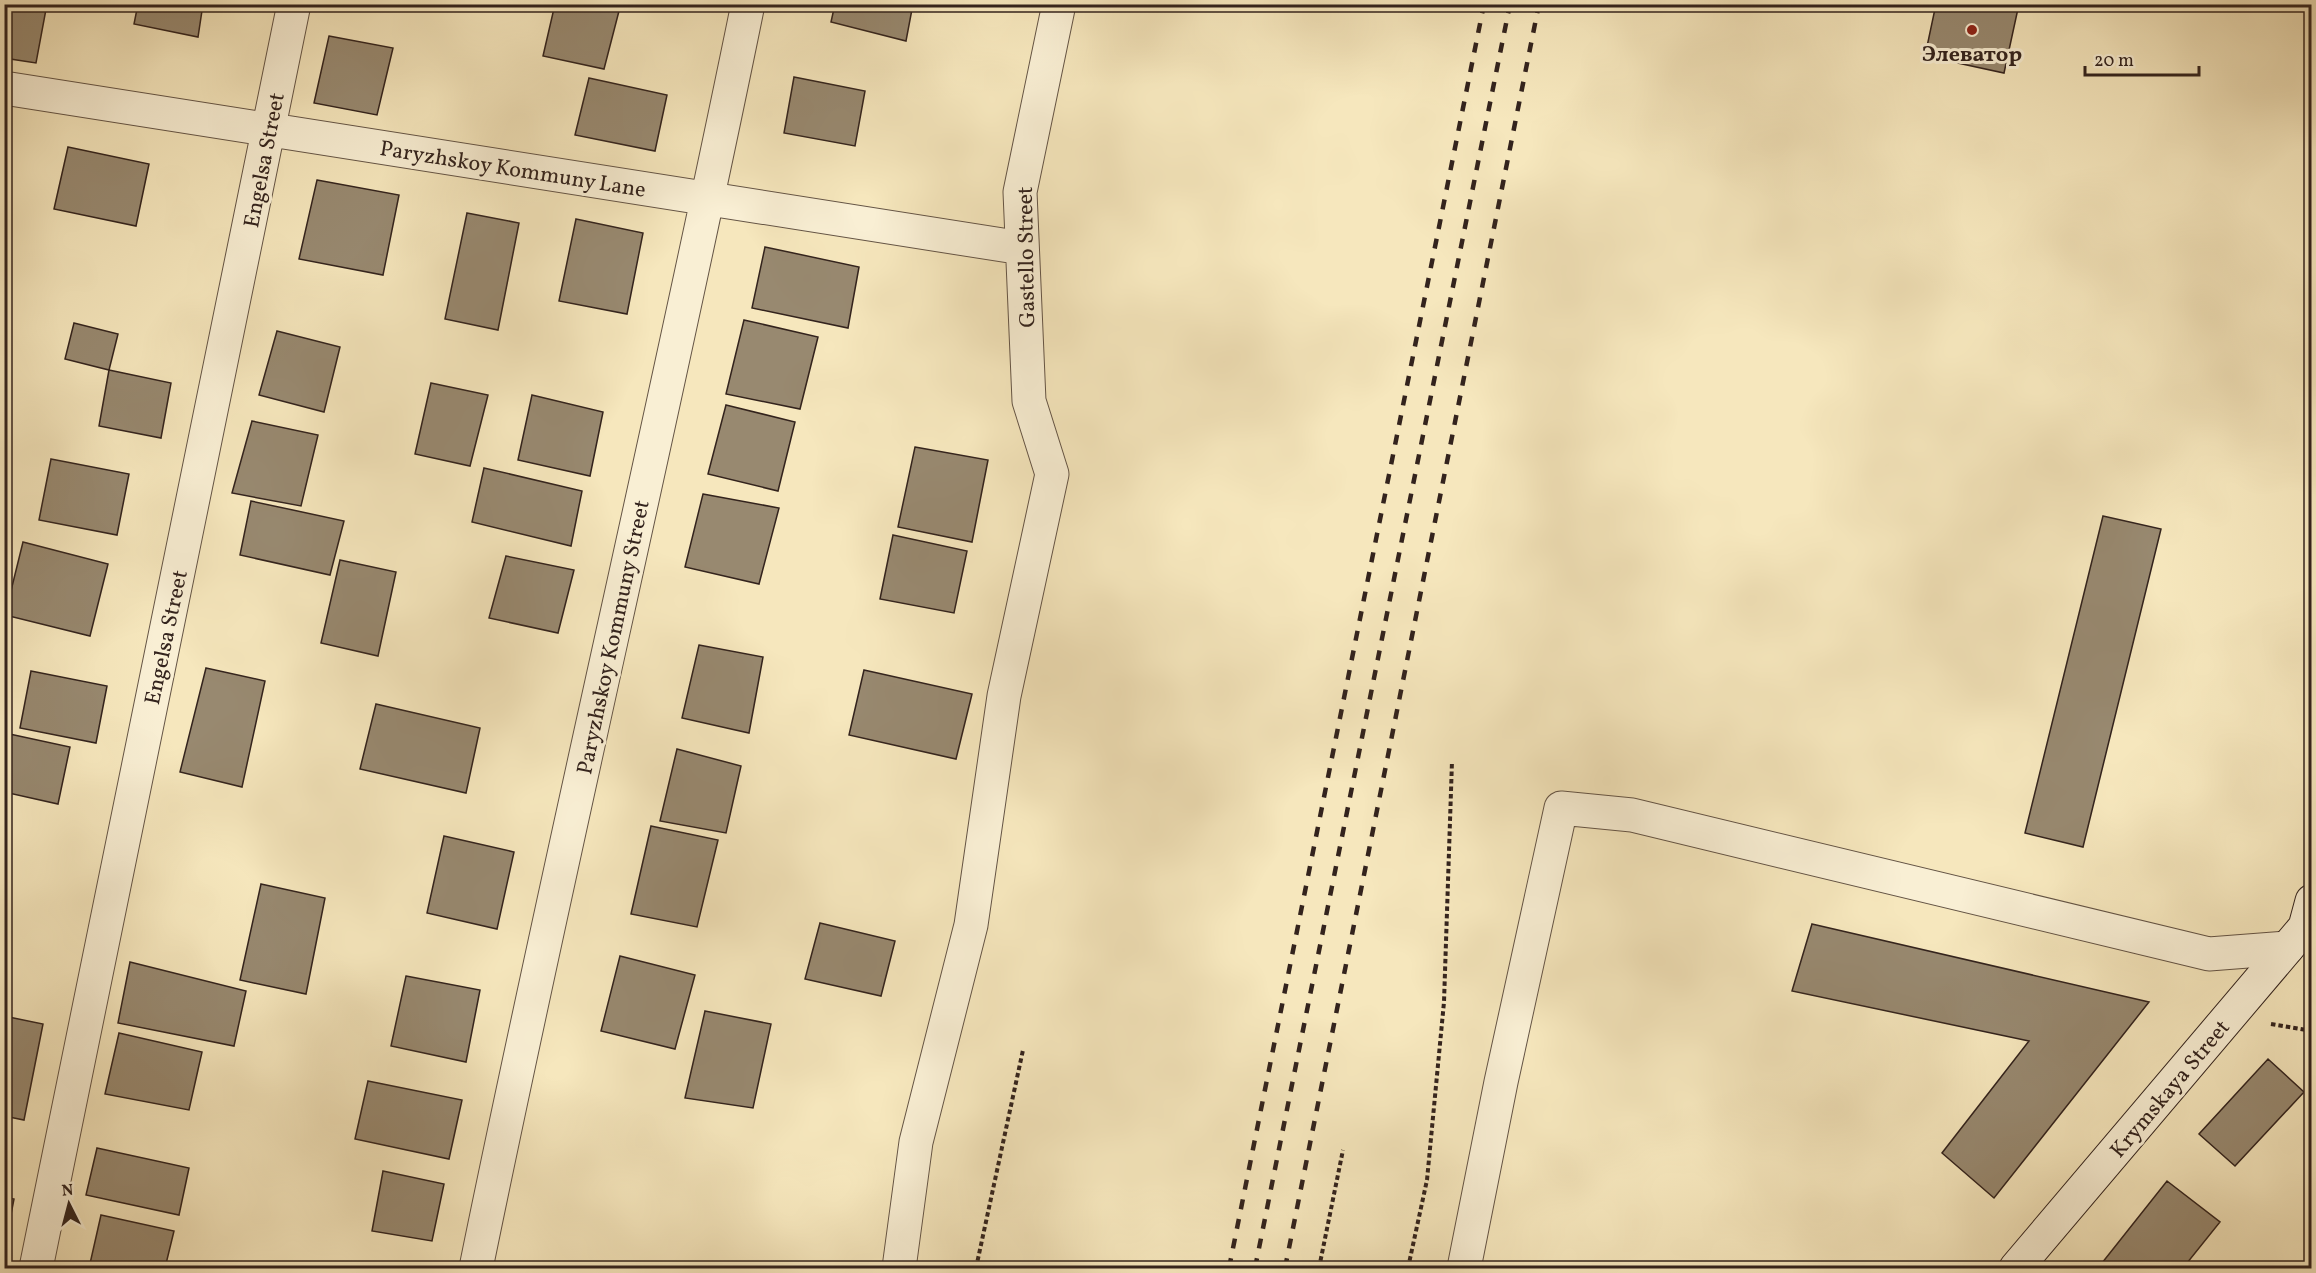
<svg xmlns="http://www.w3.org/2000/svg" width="2316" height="1273" font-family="Vollkorn,serif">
	<rect width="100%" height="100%" fill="#f6e7bd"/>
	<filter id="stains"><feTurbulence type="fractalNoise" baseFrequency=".00333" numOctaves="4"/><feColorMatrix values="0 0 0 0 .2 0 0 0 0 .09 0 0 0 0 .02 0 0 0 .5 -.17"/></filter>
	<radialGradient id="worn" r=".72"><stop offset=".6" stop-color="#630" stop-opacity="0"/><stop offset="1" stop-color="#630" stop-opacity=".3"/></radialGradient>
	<path fill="#988970" stroke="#33231d" stroke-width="1.5" d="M4,4h43l-11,59 -32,-5z
		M138,4h65l-5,33 -64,-13z
		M555,4h38l26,7 -15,58 -61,-13z
		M835,4h78l-7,37 -75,-19z
		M1936,4h83l-15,69 -79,-17z
		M329,36l64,12 -16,67 -63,-12z
		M794,77l71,14 -10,55 -71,-13z
		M589,78l78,17 -12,56 -80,-16z
		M68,147l81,17 -13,62 -82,-17z
		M317,180l82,15 -16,80 -84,-16z
		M467,213l52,10 -21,107 -53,-11z
		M576,219l67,14 -16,81 -68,-13z
		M765,247l94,20 -11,61 -96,-20z
		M744,320l74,17 -18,72 -74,-15z
		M74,323l44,11 -9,36 -44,-11z
		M277,331l63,16 -16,65 -65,-17z
		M109,370l62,13 -10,55 -62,-12z
		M431,383l57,12 -18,71 -55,-12z
		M532,395l71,17 -13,64 -72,-16z
		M726,405l69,17 -17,69 -70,-17z
		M252,421l66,14 -17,71 -69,-13z
		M915,447l73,13 -16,82 -74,-15z
		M51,459l78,15 -12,61 -78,-15z
		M484,468l98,23 -11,55 -99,-24z
		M703,494l76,14 -20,76 -74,-17z
		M251,501l93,20 -14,54 -90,-20z
		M2103,516l58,13 -78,318 -58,-14z
		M893,535l74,16 -13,62 -74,-14z
		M23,542l85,22 -18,72 -85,-21z
		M506,556l68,14 -16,63 -69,-15z
		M340,560l56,12 -18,84 -57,-13z
		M699,645l64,12 -14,76 -67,-15z
		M206,668l59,13 -23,106 -62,-15z
		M864,670l108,24 -16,65 -107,-24z
		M31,671l76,15 -11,57 -76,-15z
		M376,704l104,24 -14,65 -106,-24z
		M5,733l65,14 -12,57 -54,-12z
		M677,749l64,17 -15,67 -66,-12z
		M651,826l67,14 -21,87 -66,-13z
		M444,836l70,16 -17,77 -70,-16z
		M261,884l64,14 -19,96 -66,-14z
		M820,923l75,18 -14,55 -76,-17z
		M1812,924l337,78 -155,196 -52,-45 87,-112 -237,-50z
		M620,956l75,19 -20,74 -74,-18z
		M130,962l116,29 -12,55 -116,-23z
		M406,976l74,14 -14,72 -75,-16z
		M705,1011l66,13 -18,84 -68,-10z
		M4,1016l39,8 -19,96 -20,-4z
		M119,1033l83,19 -13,58 -84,-16z
		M2268,1059l36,33 -69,74 -36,-32z
		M368,1081l94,19 -13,59 -94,-20z
		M97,1148l92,20 -10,47 -93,-20z
		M383,1171l61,13 -12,57 -60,-10z
		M2167,1181l53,41 -37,46h-85z
		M4,1197l10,2 -10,51z
		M101,1215l73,16 -9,37h-76z"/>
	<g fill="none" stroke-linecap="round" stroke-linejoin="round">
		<g stroke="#645445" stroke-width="35">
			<path id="street" d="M4,88l1018,160
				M36,1268l258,-1264
				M476,1268c86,-422 186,-841 272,-1264
				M899,1268l17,-126 55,-217 33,-229 48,-222 -23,-73 -9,-209 39,-188
				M1464,1268l37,-186 60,-274 71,7 577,139 78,-6"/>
		</g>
		<g stroke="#33231d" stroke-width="35">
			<path id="secondary" d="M2016,1268l289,-341 7,-26"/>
		</g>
		<path stroke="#33231d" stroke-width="4" stroke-dasharray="4.5 3" stroke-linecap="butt" d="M2271,1024l41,7
			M976,1268l47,-218
			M1319,1268l24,-118
			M1408,1268l19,-88 17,-178 8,-241"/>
		<use href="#street" stroke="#f9efd4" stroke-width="33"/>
		<use href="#secondary" stroke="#f9efd4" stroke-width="33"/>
		<path stroke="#33231d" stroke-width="4.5" stroke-dasharray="10 10" stroke-linecap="butt" d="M1229,1268l255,-1264
			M1255,1268l255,-1264
			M1285,1268l254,-1264"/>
	</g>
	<circle fill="#8f2418" stroke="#f9efd4" stroke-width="2" cx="1972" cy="30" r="6"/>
	<g text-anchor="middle" stroke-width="6" stroke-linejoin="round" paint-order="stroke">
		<g font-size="22" font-weight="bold" fill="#33231d" stroke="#f9efd4">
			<text x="1972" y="61">Элеватор</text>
		</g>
		<g font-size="22" fill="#33231d" stroke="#f9efd4">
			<text transform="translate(263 160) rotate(-79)" y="8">Engelsa Street</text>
			<text transform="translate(513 168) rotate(9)" y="8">Paryzhskoy Kommuny Lane</text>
			<text transform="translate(1025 257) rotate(-91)" y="8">Gastello Street</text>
			<text transform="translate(165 637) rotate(-78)" y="8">Engelsa Street</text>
			<text transform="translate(612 637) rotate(-78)" y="8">Paryzhskoy Kommuny Street</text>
			<text transform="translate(2169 1088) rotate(-50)" y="8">Krymskaya Street</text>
		</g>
	</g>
	<rect width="2316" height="1273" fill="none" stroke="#f6e7bd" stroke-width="24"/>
	<rect x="6" y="6" width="2304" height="1261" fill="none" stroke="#33231d" stroke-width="3"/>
	<rect x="12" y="12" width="2292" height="1249" fill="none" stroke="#33231d" stroke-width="1.5"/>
	<g transform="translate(69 1204) rotate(354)" stroke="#f9efd4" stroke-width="4.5" paint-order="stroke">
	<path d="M0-4.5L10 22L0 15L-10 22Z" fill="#33231d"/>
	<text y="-9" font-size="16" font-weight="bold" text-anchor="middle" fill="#33231d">N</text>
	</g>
	<path d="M2085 66v9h114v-9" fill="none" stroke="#33231d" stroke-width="3"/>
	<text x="2094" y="66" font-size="18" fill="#33231d" stroke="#f9efd4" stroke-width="4.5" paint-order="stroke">20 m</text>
	<rect width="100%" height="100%" filter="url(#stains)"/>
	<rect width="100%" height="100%" fill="url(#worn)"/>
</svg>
